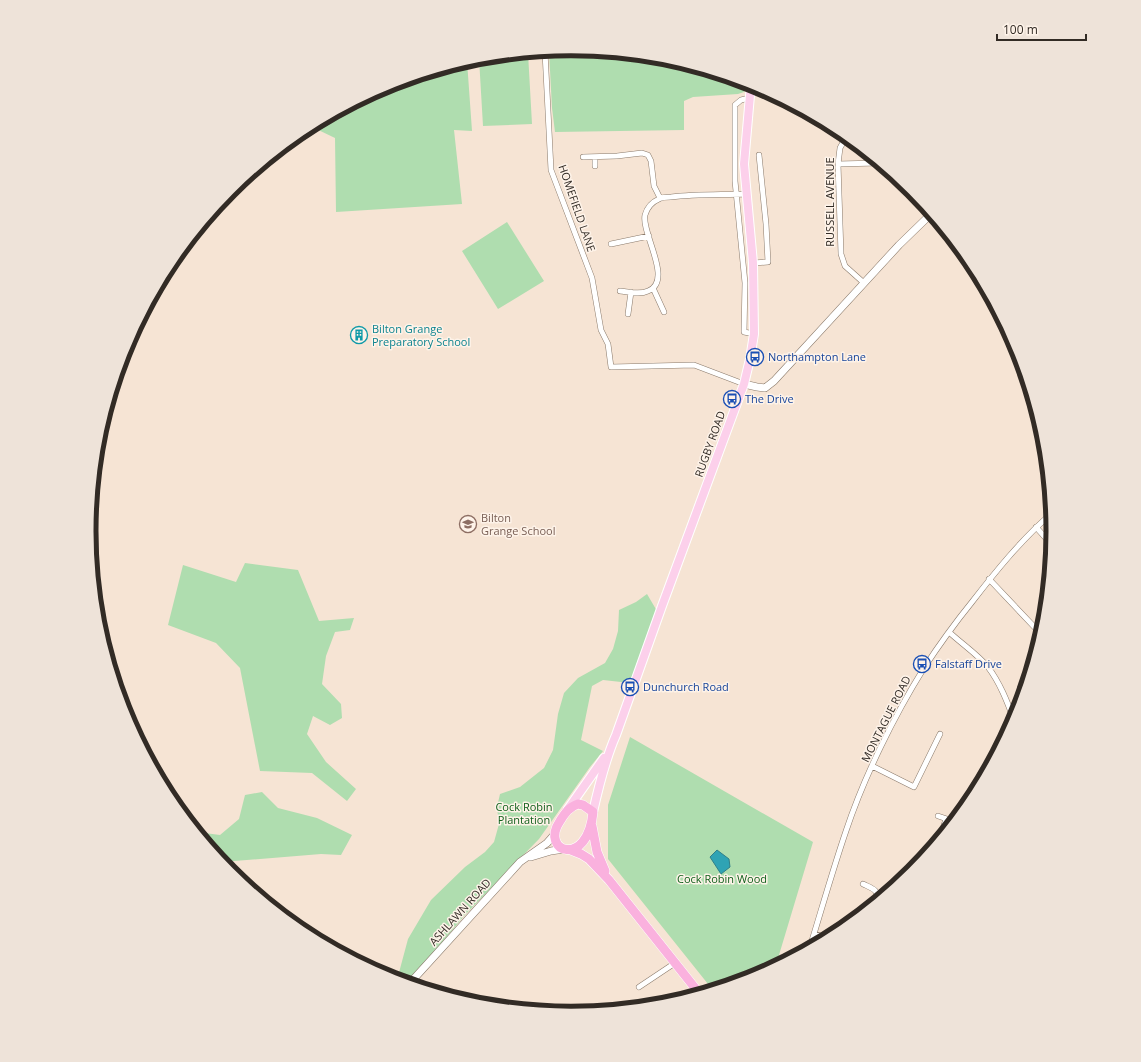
<svg xmlns="http://www.w3.org/2000/svg" width="1141" height="1062" font-family="'Open Sans',sans-serif">
	<rect width="100%" height="100%" fill="#f6e4d4"/>
	<path fill="#afddaf" d="M571,49l94,9 80,25 -1,9 -6,2 -45,3 -9,4v29l-129,2 -3,-24 -3,-57z
		M528,53l4,71 -49,2 -4,-68z
		M467,61l5,70 -18,-1 8,74 -126,8 -1,-74 -25,-12 76,-40z
		M507,222l37,59 -46,28 -36,-58z
		M245,563l53,7 21,51 35,-3 -4,12 -15,2 -9,24 -4,28 19,20 1,14 -12,7 -17,-9 -6,18 19,28 30,27 -9,12 -35,-28 -52,-2 -20,-103 -24,-25 -48,-18 15,-60 53,17z
		M647,594l10,17 -27,72 -27,-3 -11,6 -11,54 22,11 -13,16 -51,72 -75,77 -34,41 -24,25 -9,-2 11,-41 23,-39 34,-33 20,-15 9,-10 5,-18 -2,-17 3,-13 20,-7 24,-19 9,-18 5,-36 6,-21 14,-15 27,-15 8,-14 5,-18 1,-21 17,-8z
		M630,737l183,105 -37,123 -21,11 -43,13 -104,-130v-54z
		M262,792l16,16 39,10 35,17 -11,20 -20,-1 -99,8 -25,-30 23,3 19,-16 6,-24z"/>
	<path fill="#2fa3b4" stroke="#307f89" d="M717,850l12,9 1,8 -9,7 -11,-17z"/>
	<g fill="none" stroke-linecap="round" stroke-linejoin="round">
		<g stroke="#8a7a6b" stroke-width="6">
			<path id="street" d="M545,52l6,118 41,108 9,52 7,14 3,23 83,-2 50,19
				M750,92l16,-1
				M749,98l-8,2 -6,5v76l10,102 -1,49 10,2
				M846,137l-6,11 -2,16 3,90 4,12 19,17
				M583,157l34,-1 25,-3 6,2 3,6 3,25 6,12
				M838,164l40,-1
				M595,166v-9
				M611,244l38,-8
				M753,263l15,-1 -2,-38 -7,-69
				M653,288l11,24
				M620,291c9,1 20,4 28,0 26,-10 -7,-58 -3,-76 2,-7 7,-13 14,-16 3,-2 8,-2 12,-2 25,-3 50,-2 76,-3
				M628,314l3,-22
				M1036,527l15,17
				M989,579l52,55
				M949,632c13,12 28,22 39,35 12,16 19,34 26,53
				M872,766l42,21 26,-53
				M938,816l15,5
				M941,835l5,-16
				M863,884c8,4 15,5 15,15
				M814,934l14,4
				M810,947c12,-39 23,-78 36,-116 18,-54 48,-115 78,-163 15,-23 31,-45 48,-66 24,-31 49,-62 79,-88
				M639,987l36,-24"/>
		</g>
		<g stroke="#8a7a6b" stroke-width="8">
			<path id="secondary" d="M744,384l13,3 8,1 9,-7 125,-136 32,-31
				M531,857l20,-6 13,-2
				M410,983l110,-121 27,-19 7,-8"/>
		</g>
		<g stroke="#fff" stroke-width="10">
			<path id="primary" d="M568,809l36,-51
				M593,812c6,-27 12,-52 23,-77l46,-129 82,-222 6,-25 4,-25 -1,-71 -9,-99 7,-80"/>
		</g>
		<g stroke="#fff" stroke-width="10">
			<path id="highway" d="M578,804l5,1 10,7c-5,57 -54,40 -33,9 5,-8 9,-14 18,-17z
				M592,826l5,26 8,19
				M571,850l10,4 8,5 20,21 90,113"/>
		</g>
		<use href="#street" stroke="#fff" stroke-width="5"/>
		<use href="#secondary" stroke="#fff" stroke-width="7"/>
		<use href="#primary" stroke="#fcd0eb" stroke-width="8"/>
		<use href="#highway" stroke="#fab1de" stroke-width="9"/>
	</g>
	<defs>
		<g id="building-ring" transform="scale(0.9)"><circle r="9.5" fill="#fef3e9" stroke="#0f9aa8" stroke-width="1.5"/><path d="M-4-6H4V6H1V3H-1V6H-4ZM-2.5-4.3h1.7v1.8h-1.7ZM.8-4.3h1.7v1.8H.8ZM-2.5-1h1.7V.8h-1.7ZM.8-1h1.7V.8H.8Z" fill="#0f9aa8"/></g>
		<g id="bus-ring" transform="scale(0.9)"><circle r="9.5" fill="#fef3e9" stroke="#1a4fb4" stroke-width="1.5"/><path d="M-5-6H5V4H4V6H2V4H-2V6H-4V4H-5ZM-3.5-4V0h7V-4ZM-3.5 1.2v1.5H-2V1.2ZM2 1.2v1.5H3.5V1.2Z" fill="#1a4fb4"/></g>
		<g id="school-ring" transform="scale(0.9)"><circle r="9.5" fill="#fef3e9" stroke="#8d6e63" stroke-width="1.5"/><path d="M0-5L7-2L0 1L-7-2ZM-4 1L0 2.5L4 1V4Q0 6-4 4Z" fill="#8d6e63"/></g>
	</defs>
	<g fill-rule="evenodd">
		<use href="#building-ring" x="359" y="335"/>
		<use href="#bus-ring" x="755" y="357"/>
		<use href="#bus-ring" x="732" y="399"/>
		<use href="#school-ring" x="468" y="524"/>
		<use href="#bus-ring" x="922" y="664"/>
		<use href="#bus-ring" x="630" y="687"/>
	</g>
	<g text-anchor="middle" stroke-width="3" stroke-linejoin="round" paint-order="stroke">
		<g font-size="11" fill="#322b25" stroke="#fef3e9">
			<text transform="translate(830 202) rotate(-90)" y="4">RUSSELL AVENUE</text>
			<text transform="translate(577 208) rotate(71)" y="4">HOMEFIELD LANE</text>
			<text transform="translate(710 444) rotate(-70)" y="4">RUGBY ROAD</text>
			<text transform="translate(886 719) rotate(-63)" y="4">MONTAGUE ROAD</text>
			<text transform="translate(460 912) rotate(-48)" y="4">ASHLAWN ROAD</text>
		</g>
		<g font-size="11" fill="#0d838f" stroke="#fef3e9" text-anchor="start">
			<text x="372" y="333">Bilton Grange<tspan x="372" dy="13">Preparatory School</tspan></text>
		</g>
		<g font-size="11" fill="#164399" stroke="#fef3e9" text-anchor="start">
			<text x="768" y="361">Northampton Lane</text>
			<text x="745" y="403">The Drive</text>
			<text x="935" y="668">Falstaff Drive</text>
			<text x="643" y="691">Dunchurch Road</text>
		</g>
		<g font-size="11" fill="#785e54" stroke="#fef3e9" text-anchor="start">
			<text x="481" y="522">Bilton<tspan x="481" dy="13">Grange School</tspan></text>
		</g>
		<g font-size="11" fill="#10601b" stroke="#fef3e9">
			<text x="524" y="811">Cock Robin<tspan x="524" dy="13">Plantation</tspan></text>
			<text x="722" y="883">Cock Robin Wood</text>
		</g>
	</g>
	<path d="M0 0H1141V1062H0ZM96 531a475 475 0 1 1 950 0a475 475 0 1 1-950 0Z" fill="#eee3d9" fill-rule="evenodd"/>
	<path fill="none" stroke="#322b25" stroke-width="5" d="M96 531a475 475 0 1 1 950 0a475 475 0 1 1-950 0Z"/>
	<path d="M997 34v6h89v-6" fill="none" stroke="#322b25" stroke-width="2"/>
	<text x="1003" y="34" font-size="12" fill="#322b25" stroke="#fef3e9" stroke-width="3" paint-order="stroke">100 m</text>
</svg>
